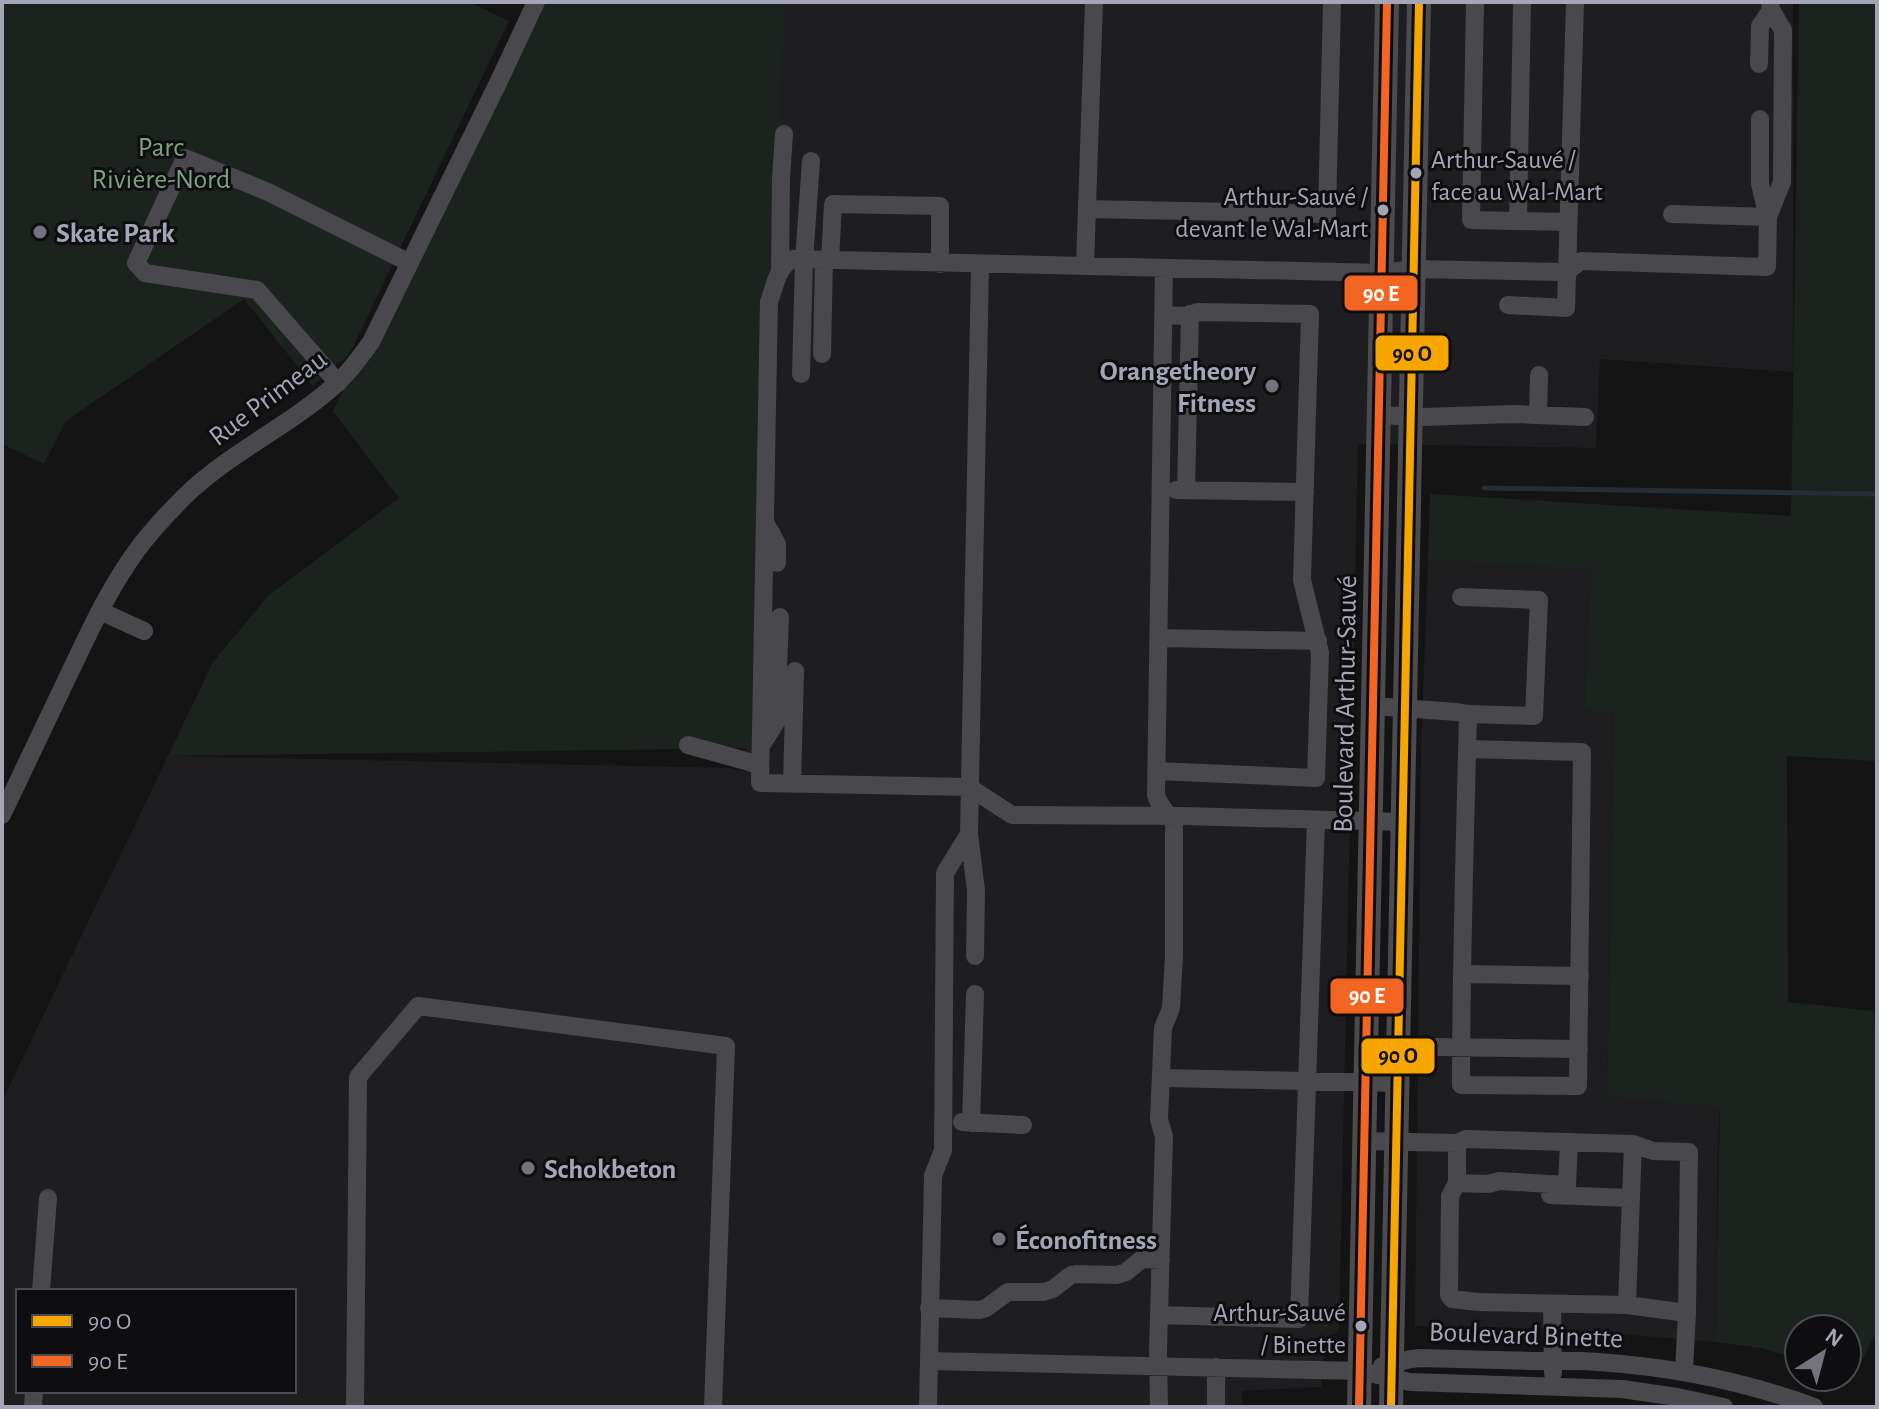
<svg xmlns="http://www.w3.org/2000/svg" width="1879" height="1409" font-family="'Alegreya Sans',sans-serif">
	<rect width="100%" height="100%" fill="#141414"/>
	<path fill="#1e1e20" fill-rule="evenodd" d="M779,2h1014v370l-193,-13 -4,89 -238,-4 -19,886 -15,11 -3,46 -79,4v16h-1240v-306l166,-345 562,12 14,3zM18,1291h276v100h-276z
		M1428,561l163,6 -7,142 30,3 -7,384 113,11 -2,32 -3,203 -156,-13 -144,-3 6,-575z"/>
	<path fill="#1c231e" d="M2,2h468l39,19 -159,332 -37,33 -69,-87 -178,122 -22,43 -42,-20z
		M530,2h254l-24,746 -592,8 45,-94 56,-67 130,-97 -66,-87z
		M1799,2h78v759l-90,-5 1,246 86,9 3,65v254l-24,48 -6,-2v-47h-48v30l-38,-11 -46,-6 5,-235 -113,-10 7,-384 -30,-4 7,-141 -163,-7 2,-67 361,22z"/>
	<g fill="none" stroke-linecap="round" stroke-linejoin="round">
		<path stroke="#272d36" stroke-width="5" d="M1484,488l393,6"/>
		<path stroke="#48484d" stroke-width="18" d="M1475,2l-4,218 96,2
			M1759,64l1,-38 11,-16
			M1760,119v65l8,33
			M1087,209l240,5 5,-212
			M1768,217l14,-35 1,-152 -12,-20 -1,-8
			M1518,221l4,-219
			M830,260l3,-56 107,2v58
			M1085,266l9,-264
			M780,271l1,-93 3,-44
			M1508,305l58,3 9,-306
			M822,354l2,-94
			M801,374l3,-114 7,-99
			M338,383l-81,-93 -112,-17 -9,-10 49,-105 83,34 142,71
			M1378,415l45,2 91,-3 71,3
			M1538,415l1,-40
			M1176,490l129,2
			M1186,490l4,-176
			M765,522l12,22v19
			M1461,597l78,3 -5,116 -66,-2c-3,124 -7,248 -7,371l117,1 4,-334 -115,-3
			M100,611l44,20
			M1159,638l159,3
			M1373,706l84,6 11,2
			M688,745l72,20
			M761,746l15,-24 4,-105
			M1156,771l160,7 4,-125 -18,-73 8,-266 -112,-2 -12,4 -22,-1
			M792,783l3,-112
			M2,815c23,-48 45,-95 68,-143 20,-41 39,-84 67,-122 14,-19 31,-37 48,-54 45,-44 105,-70 151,-112 14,-12 24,-27 35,-42l127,-259 38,-81
			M1403,822l-219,-6 -172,-1 -43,-28 -209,-4 9,-481c6,-16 8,-35 24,-43l589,14 32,-4 152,3 15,-11 186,6 1,-50 -96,-3
			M969,834l7,56 -1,66
			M1463,974l117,2
			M1367,1046l212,3
			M1161,1078l236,5
			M962,1122l61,3
			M971,1123l4,-129
			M1364,1141l93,2v40l-7,13 -1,99 3,4 26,3 149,3 60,8
			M1457,1143l9,-4 167,5 -6,161
			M1633,1144l20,7 36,1 -2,161 -3,58
			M1457,1183l31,1 11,-3 68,4 2,-43
			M1550,1195l81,3
			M41,1291l7,-93
			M1552,1304l1,69
			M929,1308l50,2 7,-2 22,-16h36l9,-3 18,-14 5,-1 41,1 9,-3 16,-13 19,1
			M1159,1315l140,4 17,-499
			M930,1361l429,10 51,11 212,7 55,8 47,10
			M1382,1366l29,-7 9,-1c37,1 74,2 111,3 22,0 45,-1 67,1 74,5 146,19 216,45
			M33,1407l1,-16
			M355,1407l3,-330 60,-71 308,40 -13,361
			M928,1407l5,-231 10,-26 2,-277 24,-39 11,-569
			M1159,1407l-1,-56 6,-214 -5,-18 4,-91 8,-20 3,-52v-132c-5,-11 -15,-17 -18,-29l8,-527
			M1216,1407v-40"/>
		<path stroke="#4a4a4f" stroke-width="24" d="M1359,1407l28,-1405
			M1391,1407l28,-1405"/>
		<g stroke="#0e0e10" stroke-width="14">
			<path id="bus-1" d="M1391,1407l28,-1405"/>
		</g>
		<g stroke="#0e0e10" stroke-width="14">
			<path id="bus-2" d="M1359,1407l28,-1405"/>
		</g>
		<use href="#bus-1" stroke="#f7a600" stroke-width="8"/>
		<use href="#bus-2" stroke="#f26522" stroke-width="8"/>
	</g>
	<g fill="#a4a6b6" stroke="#0e0e10" stroke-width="3">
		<circle cx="1416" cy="173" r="7"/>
		<circle cx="1383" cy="210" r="7"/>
		<circle cx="1361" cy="1326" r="7"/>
	</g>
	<g fill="#72737d" stroke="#0e0e10" stroke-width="3">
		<circle cx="40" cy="232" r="8"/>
		<circle cx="1272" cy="386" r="8"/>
		<circle cx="528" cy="1168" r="8"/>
		<circle cx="999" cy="1239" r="8"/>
	</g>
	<g text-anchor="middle" stroke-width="6" stroke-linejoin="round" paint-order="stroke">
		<g font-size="26" fill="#a4a6b6" stroke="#0e0e10" text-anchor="end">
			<text x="1431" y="168" text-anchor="start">Arthur-Sauvé /<tspan x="1431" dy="32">face au Wal-Mart</tspan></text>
			<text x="1368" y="205">Arthur-Sauvé /<tspan x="1368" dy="32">devant le Wal-Mart</tspan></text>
			<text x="1346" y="1321">Arthur-Sauvé<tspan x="1346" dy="32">/ Binette</tspan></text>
		</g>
		<g font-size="28" fill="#7aa283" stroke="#0e0e10">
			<text x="161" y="156">Parc<tspan x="161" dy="32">Rivière-Nord</tspan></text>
		</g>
		<g font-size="28" font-weight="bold" fill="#a4a6b6" stroke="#0e0e10" text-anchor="start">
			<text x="56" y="242">Skate Park</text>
			<text x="1256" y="380" text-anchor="end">Orangetheory<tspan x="1256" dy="32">Fitness</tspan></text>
			<text x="544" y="1178">Schokbeton</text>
			<text x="1015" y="1249">Éconofitness</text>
		</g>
		<g font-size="28" fill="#a4a6b6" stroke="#0e0e10">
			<text transform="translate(267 397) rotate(-37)" y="10">Rue Primeau</text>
			<text transform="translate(1344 704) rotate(-89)" y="10">Boulevard Arthur-Sauvé</text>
			<text transform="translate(1526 1334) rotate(2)" y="10">Boulevard Binette</text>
		</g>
	</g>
	<g stroke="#0e0e10" stroke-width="3">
		<rect x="1343" y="274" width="76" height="38" rx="8" fill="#f26522"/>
		<rect x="1374" y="334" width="76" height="38" rx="8" fill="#f7a600"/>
		<rect x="1329" y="977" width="76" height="38" rx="8" fill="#f26522"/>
		<rect x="1360" y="1037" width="76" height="38" rx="8" fill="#f7a600"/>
	</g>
	<g font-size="22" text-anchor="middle" font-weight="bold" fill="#fff">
		<text x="1381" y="301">90 E</text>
		<text x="1367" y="1003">90 E</text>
	</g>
	<g font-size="22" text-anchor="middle" font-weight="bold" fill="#111">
		<text x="1412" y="361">90 O</text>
		<text x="1398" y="1063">90 O</text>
	</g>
	<rect width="1879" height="1409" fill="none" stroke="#a4a6b6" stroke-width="8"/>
	<rect x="16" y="1289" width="280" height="104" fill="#0e0e10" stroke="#4a4b52" stroke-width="2"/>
	<rect x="32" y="1315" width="40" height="12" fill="#f7a600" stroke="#4a4b52" stroke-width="2"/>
	<text x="88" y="1329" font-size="24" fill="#a4a6b6">90 O</text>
	<rect x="32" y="1355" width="40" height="12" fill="#f26522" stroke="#4a4b52" stroke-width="2"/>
	<text x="88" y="1369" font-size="24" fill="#a4a6b6">90 E</text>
	<g transform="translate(1823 1353) rotate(36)"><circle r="38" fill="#0e0e10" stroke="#4a4b52" stroke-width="2"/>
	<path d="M0-6L14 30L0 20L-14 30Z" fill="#72737d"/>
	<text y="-12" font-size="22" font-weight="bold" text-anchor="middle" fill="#a4a6b6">N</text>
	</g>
</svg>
